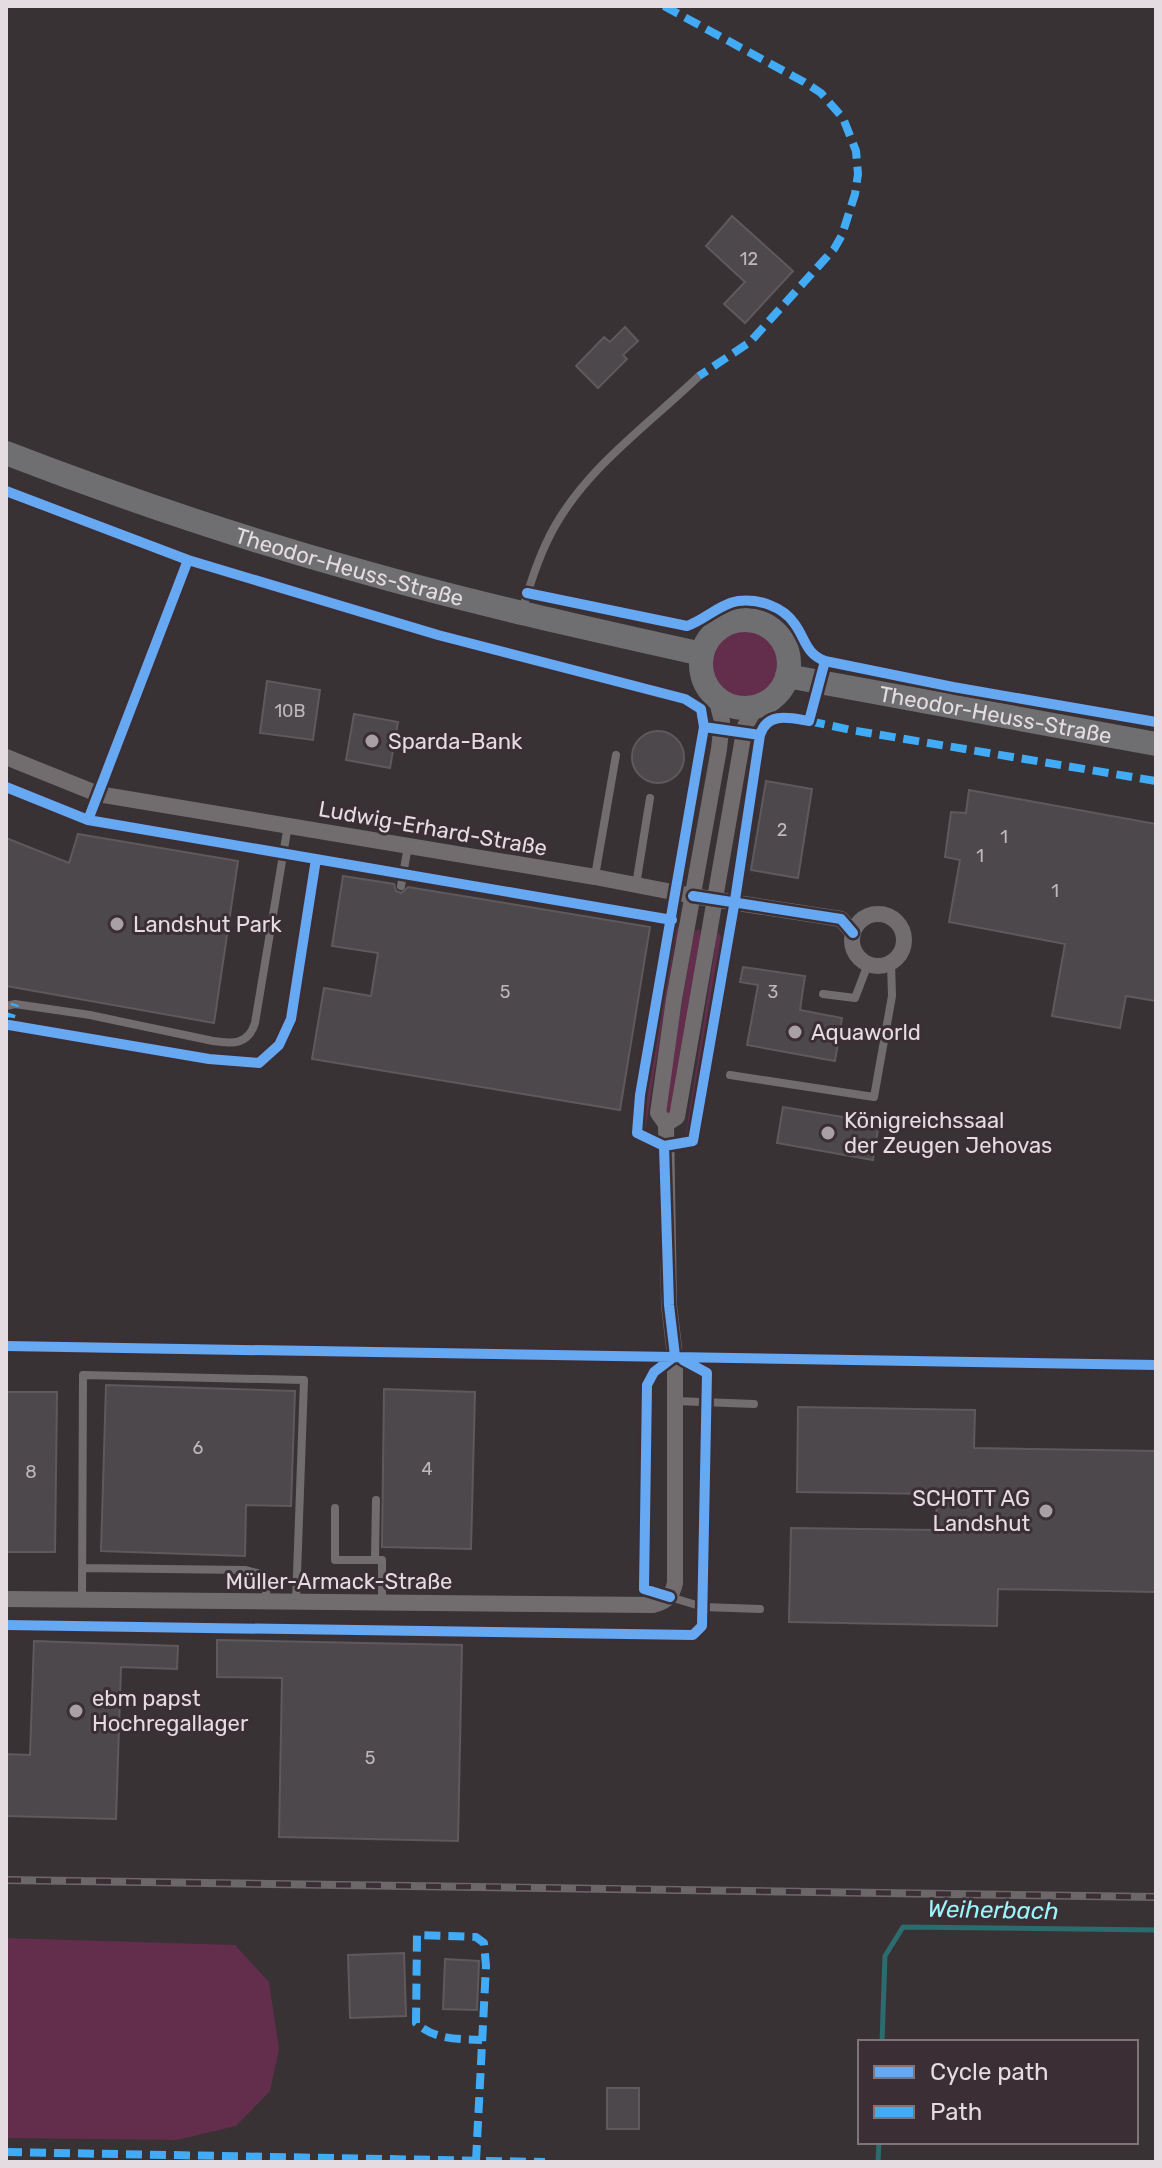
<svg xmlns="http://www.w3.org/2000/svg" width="1162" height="2168" font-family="Rubik,sans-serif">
	<rect width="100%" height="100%" fill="#383235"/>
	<path fill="#632d4c" d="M710 665a35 35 0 1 1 70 0a35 35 0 1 1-70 0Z
		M680,925l2,12 -7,5 -30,190 -4,-1 1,-18 30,-180z
		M700,929l1,14 -28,169 -5,3 -4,-5 28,-167 3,-12z
		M718,932l4,6 -32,201h-5l30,-190 -3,-6z
		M6,1938l229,7 34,37 10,67 -9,42 -34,35 -59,14 -171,-2z"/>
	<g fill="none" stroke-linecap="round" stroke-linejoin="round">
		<path stroke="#2b6c6f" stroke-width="5" d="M882,2042l3,-86 18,-29 253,3
			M878,2162l1,-20"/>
	</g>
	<path fill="#4d484b" stroke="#5e595c" stroke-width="2" d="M732,216l61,55 -48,52 -21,-19 21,-22 -39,-36z
		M625,327l13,14 -15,14 4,4 -29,29 -22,-22 28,-29 6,5z
		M267,681l53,9 -7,50 -53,-7z
		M354,714l44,8 -8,46 -44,-8z
		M632 757a26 26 0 1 1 52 0a26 26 0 1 1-52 0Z
		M766,781l46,8 -14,89 -47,-8z
		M969,790l187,34v177l-30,-5 -6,32 -68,-12 13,-72 -116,-22 11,-62 -15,-3 6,-45 15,1z
		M78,834l160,27 -24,162 -208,-37v-148l63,25z
		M343,876l51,8 2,7 5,2 7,-6 242,40 -30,183 -308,-51 12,-71 47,8 7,-43 -46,-7z
		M743,967l62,9 -5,34 42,8 -7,43 -88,-16 11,-60 -18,-3z
		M783,1107l96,16 -6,37 -96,-17z
		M106,1385l189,6 -4,115 -45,-1 -1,51 -144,-5z
		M384,1389l91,3 -4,157 -89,-2z
		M6,1392h51l-2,160h-49z
		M798,1407l177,3 -1,38 182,3v141l-158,-3 -1,37 -208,-4 2,-94 145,2 1,-36 -140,-2z
		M217,1640l245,5 -4,196 -179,-4 3,-159 -65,-1z
		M34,1641l144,5 -1,23 -56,-2 -5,152 -110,-3v-62l24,1z
		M404,1953l2,63 -56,2 -2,-63z
		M445,1959l34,2 -2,49 -34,-1z
		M607,2088h32v41h-32z"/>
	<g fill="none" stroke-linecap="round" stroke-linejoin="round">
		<path stroke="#716d6f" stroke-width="8" d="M522,612c8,-29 18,-60 33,-86 34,-60 95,-103 144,-150
			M595,876l21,-121
			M636,885l14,-87
			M401,886l7,-40
			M823,994l32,4 13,-34
			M6,1006l9,-2 75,11 123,26c20,3 35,4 42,-18l33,-198
			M730,1075l144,22 18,-101 -1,-33
			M675,1401l79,3
			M335,1508v52h47v43
			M375,1560l1,-60
			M83,1568l162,2 12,3 8,5 2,24
			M670,1597l33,10 57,2
			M82,1601l1,-226 221,5 -8,222"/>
		<path stroke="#716d6f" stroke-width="16" d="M6,757l92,37 497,83 98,19 148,23 12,14
			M852 940a26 26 0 1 1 52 0a26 26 0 1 1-52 0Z
			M666,1124l11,-7 68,-391 12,-20
			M6,1599l647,6c12,-3 19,-8 22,-22v-227l-6,-51 -3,-181 -8,-11 16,-114 45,-250 3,-28 -6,-23"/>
		<g stroke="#6f6f71" stroke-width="24">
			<path id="s1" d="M6,453c114,44 229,83 347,116 115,33 232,59 349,85"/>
			<circle cx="745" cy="664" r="44"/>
			<path id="s2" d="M787,676l369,68"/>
		</g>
		<g stroke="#6c686a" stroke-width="8">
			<path id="rail" d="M6,1880l1150,17"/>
		</g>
		<use href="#rail" stroke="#3b2f35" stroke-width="5" stroke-dasharray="15" stroke-linecap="butt"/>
		<path stroke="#42abf6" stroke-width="8" stroke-dasharray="16 8" stroke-linecap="butt" d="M664,6l140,76 17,11 22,25 13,33 2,23 -3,20 -13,41 -8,14 -84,93 -51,34
			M809,721l42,9 305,51
			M7,1029l8,-25
			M6,2152l539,10
			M476,2161l10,-195 -2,-23 -8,-6 -59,-2 -1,88c19,17 42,16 66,17"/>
		<g stroke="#3b2f35" stroke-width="15">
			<path id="cycleway" d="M6,491l182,69 250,75 247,64 16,10 3,18 56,8c7,-24 31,-17 49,-14l16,-60
				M527,593l160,33c18,-6 32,-22 51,-25 20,-3 45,6 56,22 12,16 11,30 31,38l128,26 203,35
				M704,727l-64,368 -3,38 27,13 29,-5 42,-241 25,-165
				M6,787l82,33 584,100
				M88,820l100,-260
				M693,896l148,23 12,14
				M9,1025l200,34 50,4 20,-18 12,-26 25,-160
				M664,1146l5,159 6,51
				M6,1346l1150,19
				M670,1597l-26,-8 3,-204 7,-13 21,-16
				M6,1625l687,10 9,-9 5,-253 -24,-13"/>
		</g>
		<use href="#cycleway" stroke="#66a8f1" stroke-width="10"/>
	</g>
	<g fill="#a8a0a4" stroke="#3b2f35" stroke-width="3">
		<circle cx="372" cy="741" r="8"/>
		<circle cx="117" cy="924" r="8"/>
		<circle cx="795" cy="1032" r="8"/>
		<circle cx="828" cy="1133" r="8"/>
		<circle cx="1046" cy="1511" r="8"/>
		<circle cx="76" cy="1711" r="8"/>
	</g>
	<g text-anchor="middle" stroke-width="6" stroke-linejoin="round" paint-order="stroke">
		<g font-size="18" fill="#beb7bb">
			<text x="749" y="265">12</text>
			<text x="290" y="717">10B</text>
			<text x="782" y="836">2</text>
			<text x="1004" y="843">1</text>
			<text x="980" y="862">1</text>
			<text x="1055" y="897">1</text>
			<text x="505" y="998">5</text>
			<text x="773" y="998">3</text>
			<text x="198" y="1454">6</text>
			<text x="427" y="1475">4</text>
			<text x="31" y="1478">8</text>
			<text x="370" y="1764">5</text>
		</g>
		<g font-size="22" fill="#e4dce0" stroke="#3b2f35">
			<text dy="8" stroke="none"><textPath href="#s1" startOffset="362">Theodor-Heuss-Straße</textPath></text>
			<text dy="8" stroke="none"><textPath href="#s2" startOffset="212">Theodor-Heuss-Straße</textPath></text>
			<text transform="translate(433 828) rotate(10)" y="8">Ludwig-Erhard-Straße</text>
			<text x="339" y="1589">Müller-Armack-Straße</text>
		</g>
		<g font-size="22" fill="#e4dce0" stroke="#3b2f35" text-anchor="start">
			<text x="388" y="749">Sparda-Bank</text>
			<text x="133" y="932">Landshut Park</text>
			<text x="811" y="1040">Aquaworld</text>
			<text x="844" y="1128">Königreichssaal<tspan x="844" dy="25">der Zeugen Jehovas</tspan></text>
			<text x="1030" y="1506" text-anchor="end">SCHOTT AG<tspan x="1030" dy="25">Landshut</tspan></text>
			<text x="92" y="1706">ebm papst<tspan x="92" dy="25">Hochregallager</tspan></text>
		</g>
		<g font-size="24" font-style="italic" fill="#99f6fa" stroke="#3b2f35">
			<text transform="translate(993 1910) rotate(1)" y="8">Weiherbach</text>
		</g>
	</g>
	<rect width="1162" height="2168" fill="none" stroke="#e4dce0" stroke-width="16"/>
	<rect x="858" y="2040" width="280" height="104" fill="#3b2f35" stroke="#7f7479" stroke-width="2"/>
	<rect x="874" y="2066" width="40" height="12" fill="#66a8f1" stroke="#7f7479" stroke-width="2"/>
	<text x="930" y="2080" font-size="24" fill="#e4dce0">Cycle path</text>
	<rect x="874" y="2106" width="40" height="12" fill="#42abf6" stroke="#7f7479" stroke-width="2"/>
	<text x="930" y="2120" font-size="24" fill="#e4dce0">Path</text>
</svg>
